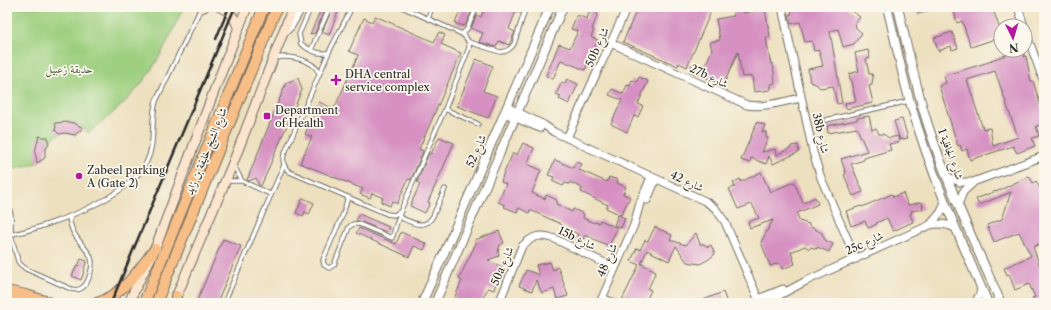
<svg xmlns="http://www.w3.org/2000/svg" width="1051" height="310" font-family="'Libre Caslon Text',Amiri,serif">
	<rect width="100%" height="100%" fill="#fbf7ec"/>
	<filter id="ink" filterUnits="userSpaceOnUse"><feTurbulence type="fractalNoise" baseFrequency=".025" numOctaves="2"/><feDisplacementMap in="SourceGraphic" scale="8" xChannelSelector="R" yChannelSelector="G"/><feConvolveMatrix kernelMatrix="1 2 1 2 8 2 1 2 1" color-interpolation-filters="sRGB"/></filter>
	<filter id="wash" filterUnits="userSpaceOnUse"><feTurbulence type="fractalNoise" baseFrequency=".012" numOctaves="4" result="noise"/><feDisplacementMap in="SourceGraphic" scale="16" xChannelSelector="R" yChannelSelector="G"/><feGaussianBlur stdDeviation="0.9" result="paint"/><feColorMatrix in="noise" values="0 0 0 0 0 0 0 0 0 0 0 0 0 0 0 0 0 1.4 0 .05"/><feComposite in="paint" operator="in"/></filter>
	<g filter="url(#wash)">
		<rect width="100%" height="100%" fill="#ede0bf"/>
		<path fill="#9dcf7f" stroke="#647d55" d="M7,7h176c-12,29 -26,59 -47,83 -14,16 -31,30 -48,43l-5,-5 -8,7c-4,-1 -9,-3 -13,-2 -12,3 -19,20 -25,30l-30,7z"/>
		<g id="blocks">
			<path fill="#d691c2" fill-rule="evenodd" d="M322,7h4l-11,26 -5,1z
				M333,7h7l-11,28 -7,-3z
				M462,7l7,4v1l2,1 -6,13 -2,-1v1l-8,-3z
				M485,7h38l-2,6 -5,-2 -7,18 6,3 -6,13 -10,-4 -3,6 -17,-5 4,-9 -12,-5 6,-13 4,2z
				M638,7h75l-26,60 -8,-4 -1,3 -55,-24z
				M732,7h11l1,6 21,-4 5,28h-4l3,19 2,8 2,-1 2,20 -4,1v5h-1v1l-16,2 -2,-16 -10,1 -4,-25 -15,34 -26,-13 -1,1 -7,-3 4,-8 11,5 8,-18 -2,-8 10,-2 -4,-21 18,-3z
				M790,7h56l14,10 -5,6 1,5 6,5 -8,11 -11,3 -5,-18 -8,2 12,72 -5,1 -4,-18 -13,2 -4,-4 -6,-2 -2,-13 15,-3 -4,-16 -5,1 -2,-10 -7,1 -5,-20 -9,2 -2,-10h3z
				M916,7h19v2l-17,5z
				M967,7h25l9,25v5l-30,10 -9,-26 -5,2 -3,-12z
				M590,10l8,4 -6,15 2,1 -3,7 7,3 -13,30 -24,-10 -8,19 -7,-3 13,-32 11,4 8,-17 -7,-2 6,-14 10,4z
				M375,16l59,26 5,-10 6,3 -4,9 20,9 -42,96 4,2 -12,29 -3,-1 -11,25 -5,-3 -2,5 -9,-4 2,-4 -11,-5 -2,5 -10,-4 3,-5 -63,-26 12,-26 -7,-3 14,-32 15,7 24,-53v-1l-9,-4 15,-33 8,4z
				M952,32l6,16 -6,2 -1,-4 -13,5 -4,-13z
				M868,50l2,8 -4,1 3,15h3l1,3 -1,6v2l-3,1 4,17 -27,6 -1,-6 11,-2 -7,-27 10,-3 -4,-18z
				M1021,50h3v7l2,-1 5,25h2l11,35v1l-3,1 2,7 -7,1 3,10 -7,2 3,8 -18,7 -4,-7 -43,14 -3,-11 -5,2 -2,-6 -2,1 -19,-60 7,-3 -2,-7 48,-15 -1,-1zM995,71l23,66 -25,9 -3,-18 -7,1 -16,-49z
				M476,59l17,7 -10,25 14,5 -9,22 -31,-12z
				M639,77l9,4 -10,23 5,2 -5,11 -4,-1 -7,16 -16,-8 11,-24 -13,-5 3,-6 11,5 4,-9 3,1 2,-6 5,2z
				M298,78l4,12 -41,96 -2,-1 -3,-7 -7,3 -2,-1 39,-97z
				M567,79l11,5 -9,20 -10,-5 2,-3 -5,-2 6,-12 3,1z
				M869,116l3,14 4,-2 3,6h4l6,4 9,-2 1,6 -10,2 2,6 -27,8v2l-13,4 12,28 -10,4 -9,-21 2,-1 -5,-15 26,-8 -10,-23 -29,5 -1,-7 30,-6v-2z
				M902,119l6,19 -8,2 -6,-19z
				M69,122l5,1 9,5 -8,7 -10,-2 -6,1 -4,-4 1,-3 -1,-4z
				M757,122l8,3 -3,7h4v5l2,1 -6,14 13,-3 1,6 15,-7v-2l7,-1 1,7 -26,12 -4,-8 -3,8 -15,-6 -1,5 -9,-3z
				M39,136l3,1h6v4l1,2 -4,8v7l-8,5 -2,-11z
				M439,137l15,6 -26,59 2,1 -5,10 -15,-7 10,-22 -3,-2 12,-29 2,1z
				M523,143l11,5 -7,16 14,6 -9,23 13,6 1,-4 11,5 -1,4 16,8 1,-3 11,5 -1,4 11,5 1,-1 4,1 1,-3 17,8 -8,18 -24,-11 -3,7 -6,-2 2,-6 -17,-9v-1l-31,-14 -1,3 -10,-5 -2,4 -13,-5 1,-2 -7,-3 8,-18 -5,-2 2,-7 10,-22 4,2z
				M555,160l18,8 3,-6 6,2 -3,6 28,12 2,-5 9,3 -1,3 9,4 -3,7 7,3 -9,18 -15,-7 2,-3 -27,-13 1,-4 -12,-6 -1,2 -4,-1 -2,3 -11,-5 2,-4 -6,-2z
				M761,172l9,20 24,-10 9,21 12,-6 3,7 -21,9 2,8 10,3v2l13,7 3,7 8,4 -4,8 -12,-5v2l-6,-2 -2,2 -4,-3 -14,6 4,12 -13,5 -3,-6 -9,3 -9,-24 12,-22 -23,8 -2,-6 11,-4 -7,-14 -14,5 -9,-20 6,-2 -2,-4 7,-4 1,3z
				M1029,176l4,7 3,-2 6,10 2,-1v45l-4,2 3,5 -10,5 8,22 3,-1v35h-10l-2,-5 3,-1 -6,-13 -14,6 -6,-16 -2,1 -3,-7 27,-12 -12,-24 -25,10 -7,-17 15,-6 9,-27 -32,13 -3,-6 20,-8v1z
				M903,193l5,12 14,-3 1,7 -12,2 1,2 -2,1 3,8 -20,9 -6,-13 -11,5 1,1 -9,4 -3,-7 -14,5 -5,-15 15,-5 1,1 30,-13 1,3z
				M303,198l11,5 -5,11 -4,-2 -2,4 -7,-3z
				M359,214l30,13 -2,5 -31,-12z
				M618,215l7,3 -4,10 -7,-3z
				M655,227l17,8 -2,5 16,5 10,-12 4,11h4l4,3 3,-2 4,9 -6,5 -9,5 -13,-2 -11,-16 -7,15 -22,-11 -6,14 15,7 -8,18 3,1 -6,13h-16l-7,-3 17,-35 -8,-4 6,-13 3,2 5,-10 3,1z
				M359,228l37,16 5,-12 26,12 -3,6 -10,-4 -5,11 -53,-24z
				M499,231l5,12 -4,2 -2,7 1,4 -11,4 14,7 -7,16h1l-2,7 -6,-2 -8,15h-28l10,-22 -3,-2 17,-36 -1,-3z
				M223,239l18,7 -24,57h-21z
				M81,259l6,2 -3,7 1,1 -4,11 -9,-4 5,-11 1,1z
				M550,262l3,8 5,-3 10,29 -11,3 -3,-10 -12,4 -6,-13 -4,11 -13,-5 7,-16 13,5 -3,-10z
				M723,292l4,11h-31z"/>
		</g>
	</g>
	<g filter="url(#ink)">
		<use href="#blocks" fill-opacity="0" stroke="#6f6a5f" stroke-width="1"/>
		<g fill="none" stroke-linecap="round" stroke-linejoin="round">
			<g stroke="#6f6a5f" stroke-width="5.5">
				<path id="service" d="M311,7l-12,27 2,10c8,6 18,12 28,8
					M352,7l-23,45 -45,103c-2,7 0,13 6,17l97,42 7,1 7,-4
					M428,19l4,-12
					M462,34l5,-5 10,-22
					M469,42l31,10c6,0 10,-2 14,-8l12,-37
					M311,50l19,-43
					M275,58c14,-3 38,1 44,15
					M445,109l33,15
					M826,120l83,-19
					M234,166l8,15
					M226,181h16l28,13
					M7,197l4,18v20l7,26 2,3 6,5 45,20c4,1 9,1 12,-2 6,-4 11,-23 8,-29 -1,-4 -4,-7 -7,-11 -9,-11 -13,-16 -15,-30
					M348,197l-5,17 -20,46 1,5 5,3 5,-3 15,-38 4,-3h6l33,14 9,-28 44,-101 24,-61c1,-6 -2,-10 -7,-14l-60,-27
					M399,217c12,5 26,14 34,-1l12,-27
					M7,235c37,-6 124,-37 140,-74 9,-19 3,-39 9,-60l45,-93
					M224,303l60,-138"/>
			</g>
			<g stroke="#6f6a5f" stroke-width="9">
				<path id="minor" d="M782,7l31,145 8,26 35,81
					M1018,7l6,19
					M1025,30l19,52
					M283,34l8,-8 11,-19
					M611,43l136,62c17,3 38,-4 54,-7
					M507,107l37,18 10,7 151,69 10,7 10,14 35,81
					M504,113l36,15
					M567,138c19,-44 41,-87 60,-131
					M948,177l12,5h13l71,-26
					M647,200l9,-21
					M958,205l5,-13 10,-9
					M930,225l11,-13 4,-10
					M602,298l12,5
					M758,299l25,-10
					M499,303l23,-57c11,-10 18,-13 33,-7l60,29
					M600,303l34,-78 6,-22 11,-26
					M765,303l41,-22 124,-56c9,-2 17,-1 25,3
					M975,303l5,-9 1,-7"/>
			</g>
			<g stroke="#6f6a5f" stroke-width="10">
				<path id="tertiary" d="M887,7c8,31 14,64 23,95 20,69 49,135 78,201
					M898,7c9,40 18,80 30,118 20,61 47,119 73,178
					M422,303l30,-68 98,-228
					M435,303l128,-296"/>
			</g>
			<g stroke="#6f6a5f" stroke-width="11">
				<path id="secondary" d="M220,7c10,4 15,11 18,20
					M201,8l3,-1
					M174,302l59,-139 60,-156
					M129,303l6,-14 20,-40 61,-163 31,-79"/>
			</g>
			<g stroke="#6f6a5f" stroke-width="12">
				<path id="primary" d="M7,291l19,4 25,8
					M7,293l14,10
					M176,296v7
					M97,303c27,-9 41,-32 58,-54
					M144,303l120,-296
					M156,303l121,-296"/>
			</g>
			<use href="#service" stroke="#fff" stroke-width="3.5"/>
			<use href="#minor" stroke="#fff" stroke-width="7"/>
			<use href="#tertiary" stroke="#fff" stroke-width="8"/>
			<use href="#secondary" stroke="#fce5cf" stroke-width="9"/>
			<use href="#primary" stroke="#f7be87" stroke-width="10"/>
			<path stroke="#2b2b2b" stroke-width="2.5" d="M216,39l13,-32
				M111,303l124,-296"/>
		</g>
	</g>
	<g fill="#b5179e" stroke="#fbf7ec" stroke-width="1.5">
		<path d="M334 74h4v4h4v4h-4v4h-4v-4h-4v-4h4z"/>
		<rect x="263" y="112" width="8" height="8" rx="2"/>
		<circle cx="79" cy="176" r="4"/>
	</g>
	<g text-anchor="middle" stroke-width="3.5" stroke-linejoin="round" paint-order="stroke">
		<g font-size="11" fill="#2b2b2b" stroke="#fbf7ec">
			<text transform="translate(597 47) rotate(-66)" y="4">50b شارع</text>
			<text transform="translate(709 76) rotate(25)" y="4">27b شارع</text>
			<text transform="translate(821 133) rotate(77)" y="4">38b شارع</text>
			<text transform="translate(206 151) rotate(-68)" y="4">شارع الشيخ خليفة بن زايد</text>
			<text transform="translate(476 151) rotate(-67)" y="4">شارع 52</text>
			<text transform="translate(951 154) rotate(70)" y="4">شارع الجافلية 1</text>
			<text transform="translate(687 181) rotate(25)" y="4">شارع 42</text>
			<text transform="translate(577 238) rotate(26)" y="4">15b شارع</text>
			<text transform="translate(864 243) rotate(-25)" y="4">25c شارع</text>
			<text transform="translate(607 260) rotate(-67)" y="4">شارع 48</text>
			<text transform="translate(502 266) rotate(-67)" y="4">50a شارع</text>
		</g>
		<g font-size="11" fill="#4d5c44" stroke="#fbf7ec">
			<text x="69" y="73">حديقة زعبيل</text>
		</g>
		<g font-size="11" fill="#2b2b2b" stroke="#fbf7ec" text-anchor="start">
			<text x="345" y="78">DHA central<tspan x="345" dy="13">service complex</tspan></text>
			<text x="275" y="114">Department<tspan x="275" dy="13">of Health</tspan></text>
			<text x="87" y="174">Zabeel parking<tspan x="87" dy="13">A (Gate 2)</tspan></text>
		</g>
	</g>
	<rect width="1051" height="310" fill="none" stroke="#fbf7ec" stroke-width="24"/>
	<g transform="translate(1013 38) rotate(175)"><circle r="19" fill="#fbf7ec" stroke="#a8a59f"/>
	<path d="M0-3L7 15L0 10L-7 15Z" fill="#b5179e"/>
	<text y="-6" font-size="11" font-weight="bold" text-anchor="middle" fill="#2b2b2b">N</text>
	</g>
</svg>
